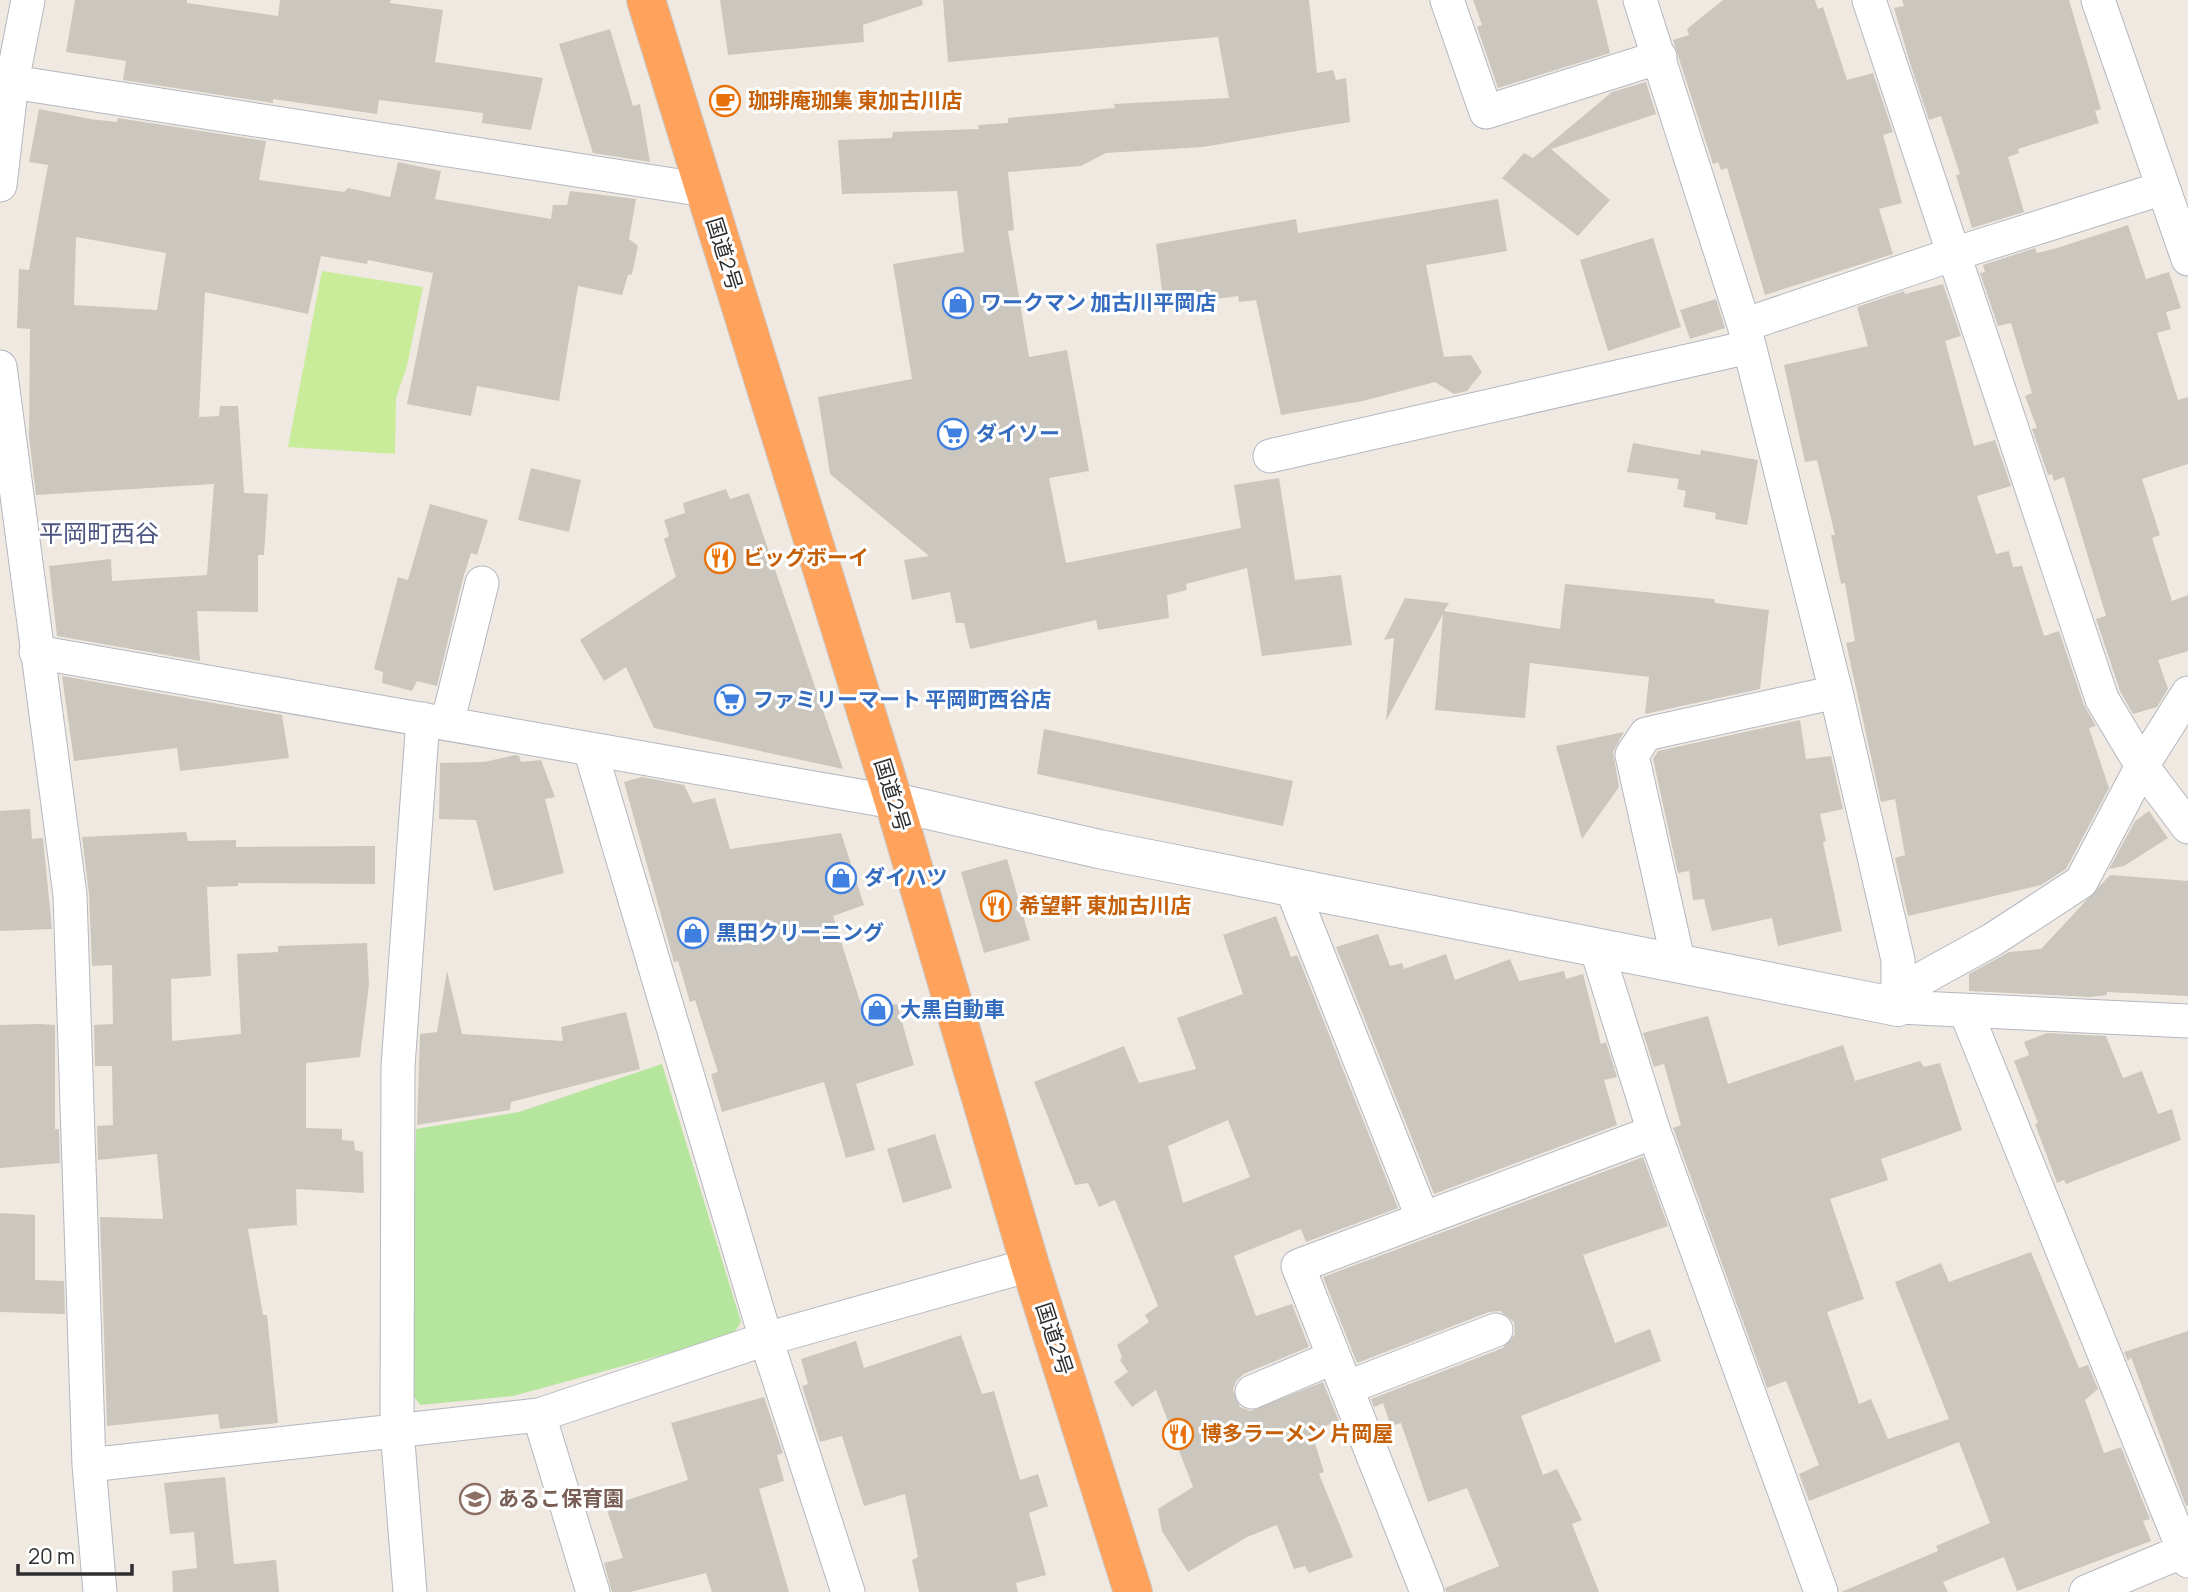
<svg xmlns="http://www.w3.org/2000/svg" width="2188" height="1592" font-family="Manrope,'Noto Sans JP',sans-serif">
	<rect width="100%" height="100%" fill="#efe9e1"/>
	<path fill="#b6e59e" d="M662,1064l79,258 -9,14 -219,60 -93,9 -10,-14 6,-262 103,-17z"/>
	<path fill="#c9ec9a" d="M322,271l101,16 -16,79 -11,32 -1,56 -107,-7z"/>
	<path fill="#cbc7bf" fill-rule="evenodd" d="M75,0h112v3l91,13 2,-16h111l-1,3 53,7 -8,52 108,16 -12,52 -49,-7 1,-10 -104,-13 -2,14 -104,-15v4l-150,-23 3,-19 -60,-9z
		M720,0h202l1,5 -60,20 1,17 -136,13z
		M943,0h366l8,73 16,-3 3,10 10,-2 4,44 -147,25 -97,6 -25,13 -73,6 6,58 -6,1 21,126 38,-7 22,121 -40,7 17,85 175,-35 -7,-43 45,-7 16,102 46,-5 11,70 -90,11 -15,-88 -61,16 1,6 -20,5 2,23 -71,12 -2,-10 -126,29 -6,-26h-8l-6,-31 -38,8 -8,-40 25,-4 -99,-82 -12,-77 94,-18 -19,-115 71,-12 -7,-61 -115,3 -4,-54 54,-2 1,-6 86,-3 -1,-4 30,-2v-5l107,-10 -1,-4 115,-6 -11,-61 -270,25z
		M1473,0h124l13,53 -112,35 -21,-61 5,-2z
		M1723,0h92l3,9 5,-2 24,73 26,-7 20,59 -10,3 19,68 -23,6 14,45 -128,41 -38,-127 -6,2 -3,-8 -5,2 -40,-124 16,-5 -2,-6z
		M1902,0h167l32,109 -6,2 4,12 -81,26 1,4 -11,4 16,55 -52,16 -16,-53 4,-1 -19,-58 -12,4 -19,-57 -16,-55 10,-2z
		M610,29l23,77 7,-2 10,58 -57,-9 -34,-109z
		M1646,82l10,32 -105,35 59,51 -32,36 -76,-58 22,-25 9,5 79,-66z
		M39,109l51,10 27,3 1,-4 148,23 -7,39 85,12 4,-4 42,9 8,-35 43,9 -6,28 116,20 2,-14h14l3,-14 66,8 -7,40 9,7 -6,28 -4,1 -6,20 -44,-9 -19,115 -82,-15 -6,30 -64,-12 26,-131 -65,-13 -1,4 -46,-8 -13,58 -103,-22 -6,125 20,-1 1,-10h18l6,87 24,1 -4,61h-6v57l-61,-1 3,50 -143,-25 -8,-70 62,-7 1,22 95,-6 7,-91 -178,11 -7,-58 1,-108 -13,-1 2,-59 10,1 19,-105 -19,-3zM76,237l90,16 -9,57 -83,-5z
		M1498,199l9,52 -81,14 18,92 27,-2 11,17 -15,19 -13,3 -19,-12 -72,19 -82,14 -25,-115 -17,2 -1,-6 -74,10 -8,-62 140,-25 2,14z
		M2128,225l18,54 23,-7 12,36 -15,4 5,17 -14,4 21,67 10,-3v67l-46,15 18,56 -8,3 20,63 16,-6v56l-30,9 10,29 -11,18 -24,7 -13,-23 -24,-72 10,-3 -42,-139 -10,4 -2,-7 -4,1 -16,-46 5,-1 -12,-32 7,-3 -21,-70 -13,3 -18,-53 5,-1 -2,-7 52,-17 2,5 20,-5z
		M1653,238l28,89 -73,24 -28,-91z
		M1943,284l18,52 -16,5 29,105 21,-6 16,46 -34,10 19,58 13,-3 4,16 9,-1 22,70 15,-5 25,74 12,21 -7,2 20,60 -43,81 -25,16 -133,31 -13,-58 10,-3 -10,-56 -14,3 -35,-159 9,-2 -10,-58 -4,1 -10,-49h4l-18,-75 -12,2 -21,-97 84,-19 -11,-39 47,-16 1,3z
		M1716,299l9,29 -35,11 -10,-29z
		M1633,443l67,12 1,-5 57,10 -11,65 -32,-6 1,-6 -33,-6 3,-16 -9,-2 2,-10 -52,-7z
		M531,468l50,12 -12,52 -51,-12z
		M726,489l4,10 19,-6 94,276 -189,-41 -28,-61 -22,14 -24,-41 96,-63 -12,-38 5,-3 -5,-16 21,-7 -2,-10z
		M430,504l58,16 -11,35 -6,-2 -8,25 -26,108 -20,-5 -5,10 -30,-8 1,-11 -9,-3 24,-92 10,3z
		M1565,584l149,15 1,4 54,7 -9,79 -115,25 4,-37 -119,-14 -5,55 -90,-8 8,-96 -57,107 8,-83 -10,2 21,-42 44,5 -5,8 116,18z
		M62,676l220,39 7,43 -109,13 -3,-23 -103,13z
		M1800,720l6,39 25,-3 12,53 -23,5 6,27 -3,1 19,89 -64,15 -6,-28 -60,13 -8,-32 -11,1 -4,-29 -11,2 -25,-114 5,-8z
		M1044,729l249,52 -10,45 -246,-52z
		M1624,732l-11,20 6,35 -37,52 -26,-93z
		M515,755l4,1 2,6 20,-2 14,37 -10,2 19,74 -70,18 -18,-71 -37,-1 1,-56 44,-1z
		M642,777l42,8 9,18 22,-5 15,51 111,-16 23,72 -31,11 30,95 34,-7 17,61 -58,19 19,66 -29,8 -22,-76 -102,30 -11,-38 7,-2 -23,-72 -5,2 -12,-41 -4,1 -50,-180z
		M30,809l2,30 11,-1 9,91 -52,2v-120z
		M2149,811l19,27 -44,28 -15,3 26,-48z
		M186,832l2,9 48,-1v7l139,-1v38l-137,-1v3l-31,1 4,89 -40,3 1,62 69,-7 -4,-80 41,-2v-6l89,-3 2,41 -9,73 -54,6v65l36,1v11l12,1 1,9 8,2 1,41 -68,-4 1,36 -49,4 15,86h4l11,108 -58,6 -2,-15 -111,12 -7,-209 63,2 -6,-65 -59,6 -1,-34 16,-1 -1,-59h-17l-1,-41 19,-1 -1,-59 -20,1 -3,-72 -7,-57z
		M1007,859l23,81 -46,13 -23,-81z
		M2110,875l78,6v115l-81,-4v3l-17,2 -121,-6v-17l40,-22 32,-3z
		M1276,916l15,41 6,-2 2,4 99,249 -92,34 -5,-13 -67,27 22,60 36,-12 17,43 -65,27 -8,7 -3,9 7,17 10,4 73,-29 16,39 -28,10 13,41 -5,2 34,83 -44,16 -4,-7 -11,3 -17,-44 -30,12 -59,35 -26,-41 -4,-22 35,-22 -37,-97 -24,17 -18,-25 14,-10 -8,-12 2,-3 -5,-12 32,-23 -4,-7 13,-9 -43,-106 -16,7 -11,-24 -13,2 -41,-103 90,-36 15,37 57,-14 -19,-51 66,-24 -20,-59zM1228,1120l22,57 -67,26 -15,-57z
		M1378,934l12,32 12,-3 2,6 42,-15 9,26 55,-21 9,22 45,-10 2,8 17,-5 18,70 5,-2 11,35 -13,3 13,45 -183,69 -98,-247z
		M447,971l15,63 101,7 -2,-14 65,-15 14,57 -129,33 -1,8 -93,15 3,-91 17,-2z
		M1708,1016l20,68 115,-39 12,36 65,-20 4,6 16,-4 22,67 -81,29 7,21 -58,19 34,100 -37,13 32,92 12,-5 17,40 61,-20 -54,-137 46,-19 8,19 82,-30 48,116 9,-3 10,24 -13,11 19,53 17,-6 29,72 -7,2 8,20 -134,50 -13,-34 -61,25 5,10h-107l97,-41 -2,-5 54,-23 -31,-81 -150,59 -10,-27 20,-9 -33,-84 -19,7 -94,-260 8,-3 -17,-61 -10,3 -11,-34z
		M40,1024l15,1v104h4l1,34 -60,5v-143z
		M2047,1033l59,3 17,42 19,-7 16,43 14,-5 9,31 -115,44 -2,-4 -7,3 -22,-59 3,-1 -24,-62 15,-6 -5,-13z
		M935,1134l17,54 -49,15 -16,-54z
		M1643,1157l25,69 -85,29 32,88 35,-14 11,32 -140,55 22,59 14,-6 25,51 -10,4 27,68h-153l-1,-4 54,-22 -32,-78 -39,14 -27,-79 -10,3 -8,-23 -9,4 -3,-8 132,-51 12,-14 -1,-12 -14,-11 -11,1 -132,51 -34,-86z
		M0,1213l35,2v65l29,1 1,33 -65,-2z
		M2188,1331v174l-2,1 -55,-149 -3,4 -4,-9z
		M961,1335l21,59 12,-3 26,89 18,-6 10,32 -19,7 17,62 -30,8 2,9h-99l-7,-32 6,-3 -13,-63 -41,12 -22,-70 -22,6 -18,-56 6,-2 -7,-25 55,-18 8,27z
		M764,1397l19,56 -6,2 7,26 -25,8 30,103h-77l-6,-19 -76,19h-18l-8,-29 19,-5 -17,-51 82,-27 -17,-57z
		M225,1477l9,87 42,-4 3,32h-106l-1,-21 25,-3 -3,-36 -24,2 -6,-51z"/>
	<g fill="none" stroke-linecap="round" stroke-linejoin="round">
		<g stroke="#b4b7c1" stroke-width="35">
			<path id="street" d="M1447,0l39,112 174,-55
				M1640,0l104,325 92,367 62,268v47
				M1869,0l233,699 40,67 46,61
				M2098,0l90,259
				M0,80l705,110
				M0,185l12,-103 16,-82
				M1744,325l210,-71 209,-66
				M0,367l70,528 19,570 11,127
				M1270,456l479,-109
				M36,652l858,150
				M447,724l35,-141
				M590,749l176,590 82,253
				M1292,889l131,330
				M1597,950l57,182 167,460
				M1679,965l-47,-210 14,-21 190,-42
				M1898,1007l25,-29 69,-38 89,-58 61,-116 46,-73
				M1898,1007l290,14
				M1966,1012l222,549
				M1346,1388l150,-58
				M1252,1392l82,-35
				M539,1415l54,177
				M89,1465l450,-50 227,-76 264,-74
				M410,1592l-13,-163 1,-363 25,-347
				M1427,1592l-129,-326 356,-134
				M2086,1592l102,-43"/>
		</g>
		<g stroke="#b4b7c1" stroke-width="40">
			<path id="secondary" d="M894,802l205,47 799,158"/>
		</g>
		<g stroke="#c9c9c9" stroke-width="40">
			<path id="highway" d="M646,0l248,802 136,463 103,327"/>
		</g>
		<use href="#street" stroke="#fff" stroke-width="33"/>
		<use href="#secondary" stroke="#fff" stroke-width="38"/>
		<use href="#highway" stroke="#ffa35c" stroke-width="38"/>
	</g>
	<defs>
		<g id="cafe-ring" transform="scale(1.575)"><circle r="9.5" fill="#fff" stroke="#e8710a" stroke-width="1.5"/><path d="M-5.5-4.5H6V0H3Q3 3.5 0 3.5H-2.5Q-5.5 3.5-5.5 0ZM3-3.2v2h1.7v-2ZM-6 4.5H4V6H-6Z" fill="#e8710a"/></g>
		<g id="shop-ring" transform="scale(1.575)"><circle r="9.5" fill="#fff" stroke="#3f7fe0" stroke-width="1.5"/><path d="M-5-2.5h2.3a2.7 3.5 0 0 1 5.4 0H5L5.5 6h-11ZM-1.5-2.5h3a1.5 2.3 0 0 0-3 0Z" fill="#3f7fe0"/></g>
		<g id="supermarket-ring" transform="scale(1.575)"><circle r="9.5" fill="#fff" stroke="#3f7fe0" stroke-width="1.5"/><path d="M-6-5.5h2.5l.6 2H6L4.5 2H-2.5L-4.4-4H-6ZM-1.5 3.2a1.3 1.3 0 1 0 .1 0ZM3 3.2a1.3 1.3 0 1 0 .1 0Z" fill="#3f7fe0"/></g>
		<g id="restaurant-ring" transform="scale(1.575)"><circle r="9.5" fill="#fff" stroke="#e8710a" stroke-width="1.5"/><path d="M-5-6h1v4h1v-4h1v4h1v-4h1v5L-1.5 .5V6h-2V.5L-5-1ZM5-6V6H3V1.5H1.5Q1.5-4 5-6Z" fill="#e8710a"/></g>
		<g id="school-ring" transform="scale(1.575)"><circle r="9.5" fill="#fff" stroke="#8d6e63" stroke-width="1.5"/><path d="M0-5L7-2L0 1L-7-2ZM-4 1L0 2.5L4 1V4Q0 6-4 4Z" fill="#8d6e63"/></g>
	</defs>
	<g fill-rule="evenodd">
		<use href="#cafe-ring" x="725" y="101"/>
		<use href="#shop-ring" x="958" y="303"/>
		<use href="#supermarket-ring" x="953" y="434"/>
		<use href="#restaurant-ring" x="720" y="558"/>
		<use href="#supermarket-ring" x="730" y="700"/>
		<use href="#shop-ring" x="841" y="878"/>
		<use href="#restaurant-ring" x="996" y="906"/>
		<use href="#shop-ring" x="693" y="933"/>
		<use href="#shop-ring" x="877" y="1010"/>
		<use href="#restaurant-ring" x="1178" y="1434"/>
		<use href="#school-ring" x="475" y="1499"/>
	</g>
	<g text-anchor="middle" stroke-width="6" stroke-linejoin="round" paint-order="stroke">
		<g font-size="21" font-weight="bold" fill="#c56008" stroke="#fff" text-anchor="start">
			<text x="748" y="108">珈琲庵珈集 東加古川店</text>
			<text x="743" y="565">ビッグボーイ</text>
			<text x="1019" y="913">希望軒 東加古川店</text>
			<text x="1201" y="1441">博多ラーメン 片岡屋</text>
		</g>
		<g font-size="21" fill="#2e2e2e" stroke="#fff">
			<text transform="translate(724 254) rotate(73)" y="7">国道2号</text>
			<text transform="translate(892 795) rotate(73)" y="7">国道2号</text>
			<text transform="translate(1054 1339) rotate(72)" y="7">国道2号</text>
		</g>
		<g font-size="21" font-weight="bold" fill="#366cbe" stroke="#fff" text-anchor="start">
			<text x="981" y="310">ワークマン 加古川平岡店</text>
			<text x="976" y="441">ダイソー</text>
			<text x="753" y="707">ファミリーマート 平岡町西谷店</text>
			<text x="864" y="885">ダイハツ</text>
			<text x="716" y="940">黒田クリーニング</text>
			<text x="900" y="1017">大黒自動車</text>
		</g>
		<g font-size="21" font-weight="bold" fill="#785e54" stroke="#fff" text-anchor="start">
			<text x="498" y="1506">あるこ保育園</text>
		</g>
		<g font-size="24" fill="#4d5680" stroke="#fff">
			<text x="99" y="542">平岡町西谷</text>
		</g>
	</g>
	<path d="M18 1564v10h114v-10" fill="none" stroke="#2e2e2e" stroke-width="3.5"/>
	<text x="28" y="1564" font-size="21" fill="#2e2e2e" stroke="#ffffff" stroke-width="5" paint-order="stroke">20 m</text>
</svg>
